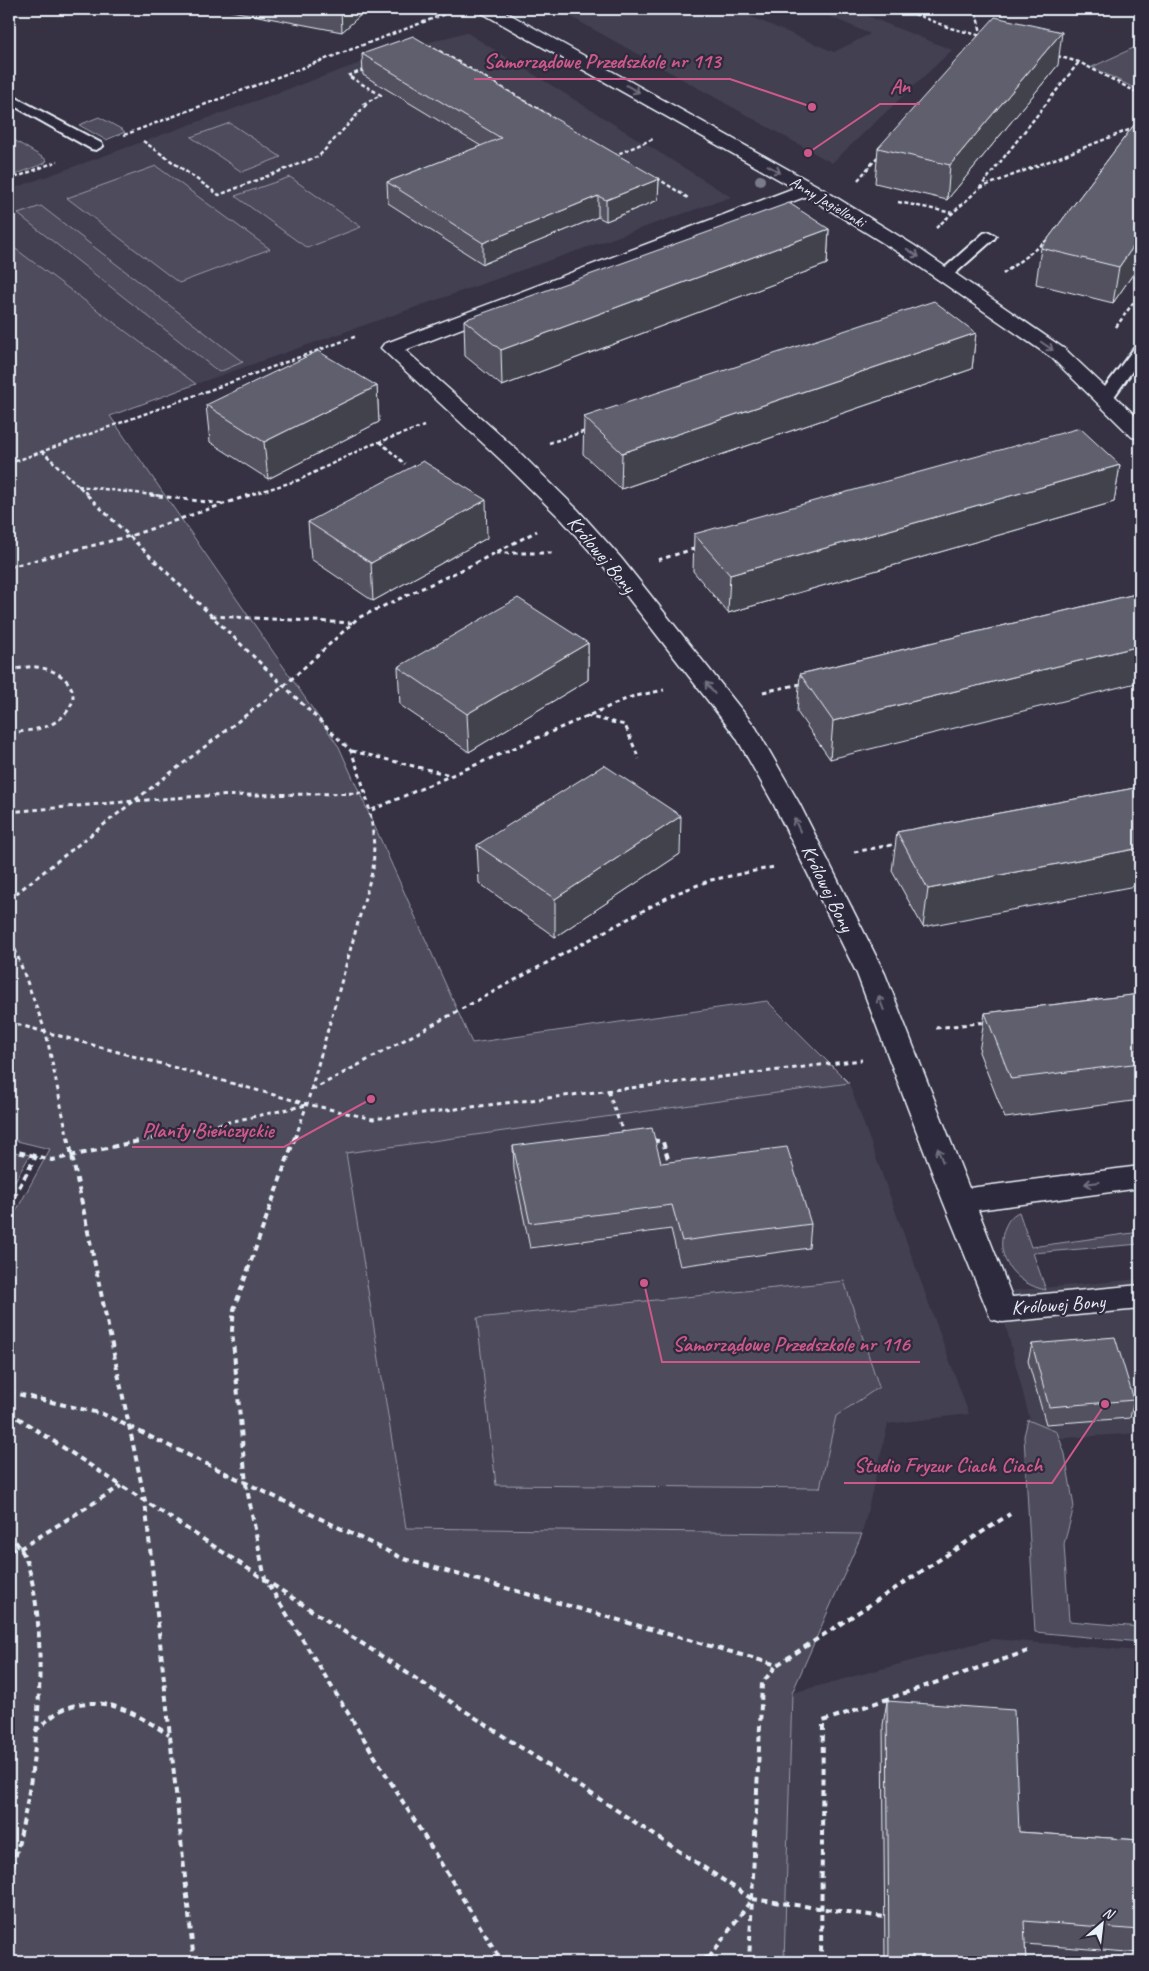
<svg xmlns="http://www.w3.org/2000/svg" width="1149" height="1971" font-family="Caveat,sans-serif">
	<rect width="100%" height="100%" fill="#363244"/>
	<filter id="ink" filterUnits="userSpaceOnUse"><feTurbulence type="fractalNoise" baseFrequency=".02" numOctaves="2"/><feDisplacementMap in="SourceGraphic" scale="10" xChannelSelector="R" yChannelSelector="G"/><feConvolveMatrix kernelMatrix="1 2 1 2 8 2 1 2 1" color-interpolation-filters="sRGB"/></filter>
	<g filter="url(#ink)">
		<path fill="#433f51" d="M557,9h176l101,43 36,-18 -46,-20 3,-2 -8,-3h31l102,41 -120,113z
			M466,32l265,165 -535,187 -187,-140v-54l365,-132z
			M849,1083l120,331 -81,10 -26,110 -457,-6 -59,-376z
			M1140,1279v154l-105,7 -38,-148z
			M992,1639l148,12v311h-356l8,-269z"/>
		<path fill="#4d4b5c" stroke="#9a9eaa" d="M1140,45v46l-48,-24z
			M99,117l24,13 2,2 -19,8 -27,-15z
			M230,123l51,34 -39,15 -51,-35z
			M9,137l38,23 -2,3 -36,14z
			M156,166l114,83 -91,34 -112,-85z
			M290,177l71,50 -54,21 -72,-52z
			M41,206l202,156 -24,10 -201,-158z
			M9,244l187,140 -86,32 229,331 133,296 295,-42 82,82 -503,70 60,375 456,6 -70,159 -8,269h-775v-738l41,-75 -41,-10z
			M9,1151l21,4 -15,26 -6,-1z
			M1019,1212l12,35 109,-15v12l-107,9 13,37c-28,-5 -52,-31 -42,-60 3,-8 7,-15 15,-18z
			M844,1281l35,106 -43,29 -16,72 -324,-3 -19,-167z
			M1028,1420l29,12 8,22 9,53 -10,37 5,77 71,6v15l-105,-10 -11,-196z"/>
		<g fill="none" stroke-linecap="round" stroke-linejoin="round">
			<g stroke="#e8f1f8" stroke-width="4">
				<path id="lane" d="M9,94l92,49 2,3 -7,4 -5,-1 -82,-46z
					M989,232l7,4 -2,3 -44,39h-10l-2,-3 2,-3 44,-39z
					M1140,345v15l-29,41h-12l-2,-3 2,-3 36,-48z"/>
			</g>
			<g stroke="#e8f1f8" stroke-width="3">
				<path id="street" d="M479,9h21l316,176 99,61 151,104 74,70v19l-8,-2 -80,-79 -151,-104 -94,-58 -402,154 113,101 60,59 43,48 135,170 43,75 86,171 84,214 171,-22v22l-162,22 34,87 128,-12v24l-138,13 -11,-3 -48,-118 -86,-227 -84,-171 -37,-66 -131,-169 -43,-48 -60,-59 -121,-113 3,-4 410,-156 -312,-175z"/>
			</g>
			<path stroke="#e8f1f8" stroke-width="2.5" stroke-dasharray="4 2.5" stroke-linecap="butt" d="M415,9l25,7
				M902,9l48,19 32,8 -7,-27
				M428,47l3,-1 121,71
				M1057,56l22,6 61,32
				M124,135l329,-124
				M143,141l76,54 100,-39 47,-51 -3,-1 18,-9 -33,-19 18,-7
				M613,156l40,-17
				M657,178l31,20
				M9,180l49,-19
				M858,180l22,-26
				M980,188l154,-60 6,1
				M898,202l55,11
				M936,228l43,-39 100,-127
				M1003,274l48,-37
				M1116,327l24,-34
				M380,442l25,22
				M549,443l37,-12
				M42,451l47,45
				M9,458l10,2 338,-124
				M9,464l9,-4
				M78,486l83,10
				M246,496l53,-16 69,-34 56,-20"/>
			<path stroke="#e8f1f8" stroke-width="3" stroke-dasharray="4.5 4" stroke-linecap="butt" d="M87,495l264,256c15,40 26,75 22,118l-66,235 -12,35
				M150,495l74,9
				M496,553h58
				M658,560l39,-12
				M9,567l121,-31 120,-41
				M212,616l140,7
				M9,670c9,-1 19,-4 27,-3 29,3 52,27 25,51 -14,12 -35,13 -52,15
				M763,692l38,-8
				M586,716l39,9 14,34
				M352,751l98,24
				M372,810l259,-113 33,-7
				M9,812l125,-11 150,-115 74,-68 114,-53 65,-34
				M854,852l43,-8
				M9,899l125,-98 68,-5 165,-3
				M9,933l37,100 22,106
				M9,1022l298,82 66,15 489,-59
				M936,1028l51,-6
				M312,1090l360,-195 39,-15 63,-13
				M608,1091l16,44
				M151,1139l156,-34"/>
			<path stroke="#e8f1f8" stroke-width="4" stroke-dasharray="6 4.5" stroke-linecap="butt" d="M68,1137l77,364 49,461
				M295,1137l-61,172 -2,21 14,154 19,95 237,383
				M653,1140l10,2 7,23
				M9,1150l43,10 105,-23
				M9,1206l27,-50
				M9,1392l94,22 301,145 373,106 233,-151
				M9,1412l743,487 -46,63
				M9,1533c7,9 14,18 18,29 21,67 12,173 0,241 -5,28 -12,55 -18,82
				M9,1550l12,-2 100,-62
				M35,1731c9,-7 17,-16 27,-21 39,-19 75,4 107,25
				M752,1899l132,18
				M683,1962l26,-5
				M749,1962l13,-279 15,-18
				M821,1962l2,-241 205,-70"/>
			<use href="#lane" fill="#2f2a3d" fill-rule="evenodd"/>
			<use href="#street" fill="#2f2a3d" fill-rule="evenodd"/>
		</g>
		<circle fill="#7a7b89" cx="760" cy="180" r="5"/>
		<path fill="#53515f" stroke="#e8f1f8" d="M221,9h146l-25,23z
			M362,54l297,125 -1,21 -52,21 -8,-4 -115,47 -95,-61 -1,-21 94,-36 -118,-71z
			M1058,65l-111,135 -72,-17 3,-35z
			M1140,117v147l-27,39 -77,-19 5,-36z
			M829,229l-2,35 -325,122 -37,-30 -1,-36z
			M976,333l-4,36 -351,120 -38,-35 1,-37z
			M377,386l2,36 -111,57 -58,-37 -4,-37z
			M1120,465l-6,37 -386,111 -35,-42 1,-37z
			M308,522l179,16 -114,63 -62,-42z
			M1140,593l-310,166 -33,-47 3,-38z
			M588,643v37l-119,72 -69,-47 -2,-38z
			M1140,787l-217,140 -31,-56 5,-39z
			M477,845l203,9 -125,83 -76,-54z
			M1140,994v106l-135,18 -26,-66 6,-39z
			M513,1146l148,17 150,61 -2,24 -129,18 -9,-37 -141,19 -16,-78z
			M1032,1344l102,56 -4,18 -84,6 -18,-63z
			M887,1701l132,131 121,8v113l-115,-9 1,18h-141l-2,-237z"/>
		<path fill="#43424d" stroke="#e8f1f8" d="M341,9h26l-25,23z
			M1062,32l-4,33 -111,135 3,-35z
			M659,179l-1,21 -52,21v-21z
			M598,196v21l-115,47v-21z
			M829,229l-2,35 -325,122 -1,-36z
			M1140,237v27l-27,39 6,-36z
			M976,333l-4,36 -351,120 1,-36z
			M377,386l2,36 -111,57 -4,-37z
			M1120,465l-6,37 -386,111 2,-38z
			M486,500l1,38 -114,63 -2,-38z
			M588,643v37l-119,72 -2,-38z
			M1140,646v36l-310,77 3,-38z
			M681,816l-1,38 -125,83v-38z
			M1140,848v37l-217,42 5,-38z"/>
		<path fill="#605e6e" stroke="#e8f1f8" d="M995,17l67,15 -112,133 -72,-17z
			M413,36l246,143 -53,21 -8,-4 -115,47 -96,-61 114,-44 -139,-84z
			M1140,117v120l-21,30 -78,-19z
			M789,203l40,26 -328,121 -37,-30z
			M934,301l42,32 -354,120 -38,-36z
			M318,351l59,35 -113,56 -58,-37z
			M1080,428l40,37 -390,110 -36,-41z
			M423,461l63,39 -115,63 -63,-41z
			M1140,593v53l-307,75 -33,-47z
			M518,598l70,45 -121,71 -69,-47z
			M604,765l77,51 -126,83 -78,-54z
			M1140,787v61l-212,41 -31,-57z
			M1140,994v69l-129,16 -26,-66z
			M652,1128l9,35 126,-16 24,77 -129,17 -10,-36 -142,18 -17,-77z
			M1115,1337l19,63 -85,7 -17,-63z
			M887,1701l127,9 5,122 121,8v90l-116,-9 2,41h-137z"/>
		<defs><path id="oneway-shaft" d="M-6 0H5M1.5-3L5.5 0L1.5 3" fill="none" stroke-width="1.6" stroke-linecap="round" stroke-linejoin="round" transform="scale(1.25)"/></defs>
		<g stroke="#70707e">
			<use href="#oneway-shaft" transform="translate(633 89) rotate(29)"/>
			<use href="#oneway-shaft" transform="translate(774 169) rotate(30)"/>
			<use href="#oneway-shaft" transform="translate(913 253) rotate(33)"/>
			<use href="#oneway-shaft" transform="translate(1047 346) rotate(35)"/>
			<use href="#oneway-shaft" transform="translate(710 688) rotate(-128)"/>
			<use href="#oneway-shaft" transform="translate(797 825) rotate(-116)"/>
			<use href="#oneway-shaft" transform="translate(881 1003) rotate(-111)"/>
			<use href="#oneway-shaft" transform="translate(940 1155) rotate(-111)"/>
			<use href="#oneway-shaft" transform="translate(1092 1183) rotate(173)"/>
		</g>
	</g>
	<g text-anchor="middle" stroke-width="4.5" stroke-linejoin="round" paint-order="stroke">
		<g font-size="16" fill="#e8f1f8" stroke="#2f2a3d">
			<text transform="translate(828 201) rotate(31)" y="6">Anny Jagiellonki</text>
		</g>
		<g font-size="20" fill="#e8f1f8" stroke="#2f2a3d">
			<text transform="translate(602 554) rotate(50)" y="7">Królowej Bony</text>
			<text transform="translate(828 888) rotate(64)" y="7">Królowej Bony</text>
			<text transform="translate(1058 1304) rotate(-4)" y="7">Królowej Bony</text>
		</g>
	</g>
	<path fill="none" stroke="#cd598a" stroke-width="2" d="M812 107L730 79H474M808 153L880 104H920M371 1099L284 1147H132M644 1283L662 1362H920M1105 1404L1052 1483H844"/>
	<g fill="#cd598a" stroke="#2f2a3d" stroke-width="2">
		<circle cx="812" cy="107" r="5"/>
		<circle cx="808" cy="153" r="5"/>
		<circle cx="371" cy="1099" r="5"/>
		<circle cx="644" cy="1283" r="5"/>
		<circle cx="1105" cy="1404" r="5"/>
	</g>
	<g font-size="21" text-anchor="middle" font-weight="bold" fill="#cd598a" stroke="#2f2a3d" stroke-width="4.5" stroke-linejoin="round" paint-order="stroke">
		<text x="602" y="68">Samorządowe Przedszkole nr 113</text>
		<text x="900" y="93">An</text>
		<text x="208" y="1137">Planty Bieńczyckie</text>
		<text x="791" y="1351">Samorządowe Przedszkole nr 116</text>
		<text x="948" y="1472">Studio Fryzur Ciach Ciach</text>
	</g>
	<rect width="1149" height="1971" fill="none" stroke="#2f2a3d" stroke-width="30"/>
	<rect x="15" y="15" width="1119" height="1941" fill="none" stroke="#e8f1f8" stroke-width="2" filter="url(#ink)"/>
	<g transform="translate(1102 1924) rotate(28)" stroke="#2f2a3d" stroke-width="4" paint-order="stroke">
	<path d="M0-4L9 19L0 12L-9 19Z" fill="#e8f1f8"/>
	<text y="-8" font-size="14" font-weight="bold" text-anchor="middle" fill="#e8f1f8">N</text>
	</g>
</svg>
